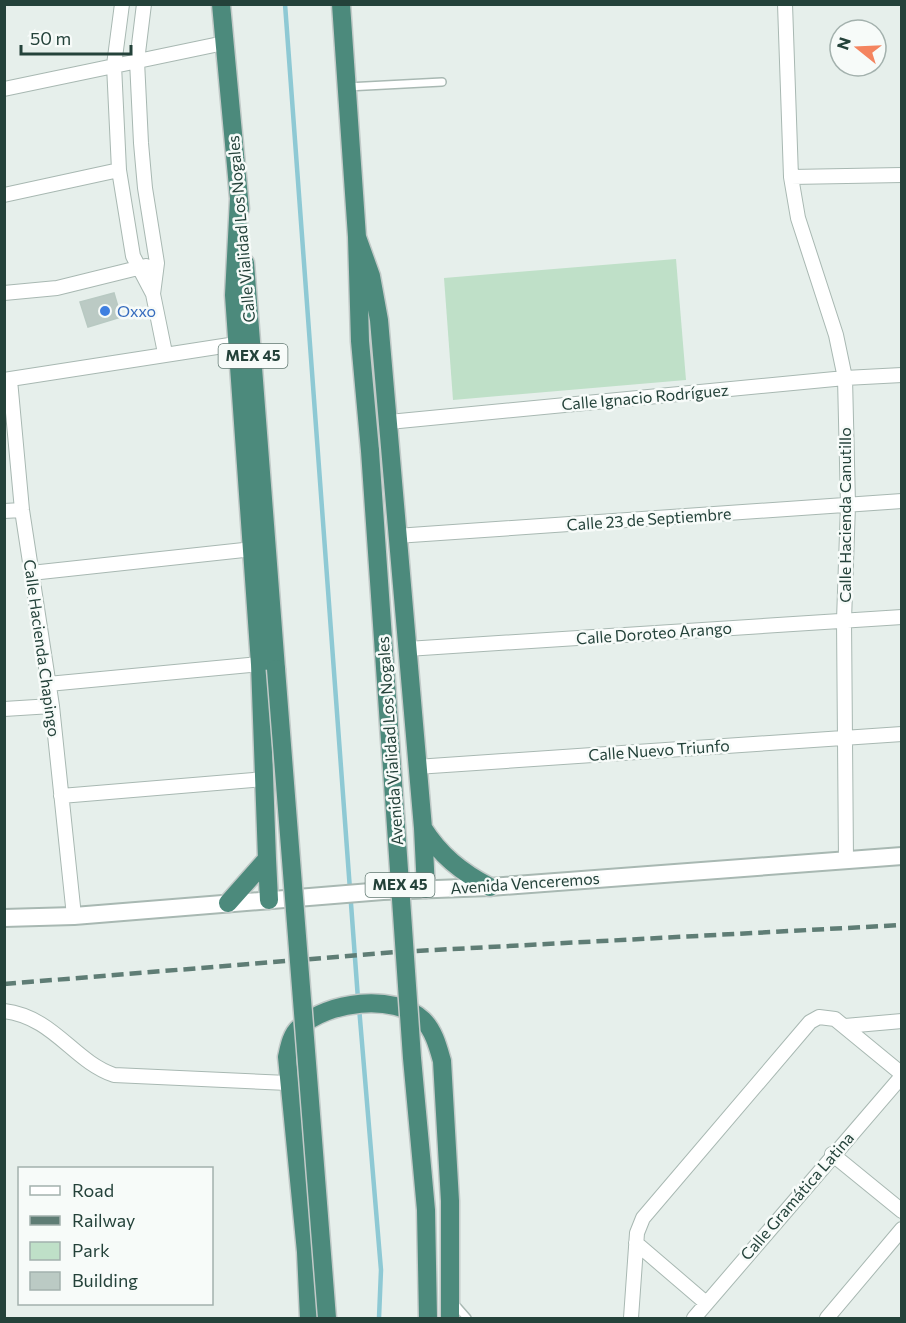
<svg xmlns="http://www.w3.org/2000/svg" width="906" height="1323" font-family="Commissioner,sans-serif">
	<rect width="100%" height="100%" fill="#e6efeb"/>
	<path fill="#bfe0c8" d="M676,259l10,121 -233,20 -9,-122z"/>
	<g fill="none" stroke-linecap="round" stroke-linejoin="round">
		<path stroke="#8ec9d4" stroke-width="4.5" d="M285,4l73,995
			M359,1007l22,263 -2,48"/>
	</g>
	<path fill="#bbcac4" stroke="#b8c9c2" stroke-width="1.5" d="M114,293l7,24 -33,10 -8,-25z"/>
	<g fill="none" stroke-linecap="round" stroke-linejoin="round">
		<g stroke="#a8b8b2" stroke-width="10">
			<path id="service" d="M347,87l95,-5
				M453,1302l14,16"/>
		</g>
		<g stroke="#a8b8b2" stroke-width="16">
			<path id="minor" d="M122,4l-8,61 5,105 14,86 20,38
				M144,4l-7,57 4,82 4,45 12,75 -4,31 12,59
				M785,4l6,173 7,41 38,117 9,43 3,127 -4,115 2,240
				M4,89l220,-46
				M791,177l111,-2
				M4,195l115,-25
				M4,293l53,-5 89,-22
				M4,380l232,-36
				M10,380l12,130 30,196 22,210
				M389,422l456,-44 57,-3
				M4,511l18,-1
				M396,536l506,-35
				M31,573l222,-24
				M407,649l495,-32
				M48,684l212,-20
				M4,709l48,-3
				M416,767l486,-33
				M61,796l203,-17
				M4,1011c50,6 69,50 110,64l174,8
				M845,1026l57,-5
				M832,1154l70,57
				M636,1243l70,60
				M631,1318l6,-85 6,-15 167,-196 9,-5 16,2 67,55
				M694,1318l208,-242
				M827,1318l75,-89"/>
		</g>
		<g stroke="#a8b8b2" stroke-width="20">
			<path id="tertiary" d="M4,918l70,-2 309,-25 107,-4 412,-31"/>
		</g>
		<g stroke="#c2cac8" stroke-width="21">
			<path id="trunk" d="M221,4l19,205
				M341,4l16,233 3,104 10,110
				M357,237l14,39 8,44 44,508c17,27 38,44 67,59
				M245,263l31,406
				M423,828l3,61
				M267,859l2,41
				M228,903l39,-44 -7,-195 -26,-369 5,-96
				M309,1318l-3,-66 -19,-195c2,-9 4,-22 12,-29 28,-27 95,-35 124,-8 11,11 15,27 19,41l8,140v117"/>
		</g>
		<use href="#service" stroke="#fff" stroke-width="7"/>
		<use href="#minor" stroke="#fff" stroke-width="14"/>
		<use href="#tertiary" stroke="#fff" stroke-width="16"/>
		<use href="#trunk" stroke="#4c8a7c" stroke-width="18"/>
		<path stroke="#5f7d75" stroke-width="4.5" stroke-dasharray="12 6" stroke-linecap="butt" d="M4,984l393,-32 505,-27"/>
		<g stroke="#c2cac8" stroke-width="21" stroke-linecap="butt">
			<path id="trunk-bridge" d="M370,451l42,607 14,152 2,108
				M276,669l51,649"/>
		</g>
		<use href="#trunk-bridge" stroke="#4c8a7c" stroke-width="18"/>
	</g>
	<circle fill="#3f7fe0" stroke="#f7fbf9" stroke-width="2" cx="105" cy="311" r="6"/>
	<g text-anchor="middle" stroke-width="5" stroke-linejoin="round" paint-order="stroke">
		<g fill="#f7fbf9" stroke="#637a73" stroke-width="1.5">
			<rect x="218.5" y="344" width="69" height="24" rx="4.5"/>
			<rect x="365.5" y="873" width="69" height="24" rx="4.5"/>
		</g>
		<g font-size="15" font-weight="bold" fill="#24423a">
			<text x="253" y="361">MEX 45</text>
			<text x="400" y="890">MEX 45</text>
		</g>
		<g font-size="16" fill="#24423a" stroke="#f7fbf9">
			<text transform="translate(241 229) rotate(-95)" y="6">Calle Vialidad Los Nogales</text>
			<text transform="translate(645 397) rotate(-5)" y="6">Calle Ignacio Rodríguez</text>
			<text transform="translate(845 515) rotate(-90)" y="6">Calle Hacienda Canutillo</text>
			<text transform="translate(649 519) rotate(-4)" y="6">Calle 23 de Septiembre</text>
			<text transform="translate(654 633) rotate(-4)" y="6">Calle Doroteo Arango</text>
			<text transform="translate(42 648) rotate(82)" y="6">Calle Hacienda Chapingo</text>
			<text transform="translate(390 741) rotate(-94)" y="6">Avenida Vialidad Los Nogales</text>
			<text transform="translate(659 750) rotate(-4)" y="6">Calle Nuevo Triunfo</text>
			<text transform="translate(525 883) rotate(-4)" y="6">Avenida Venceremos</text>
			<text transform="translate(797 1196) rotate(-49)" y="6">Calle Gramática Latina</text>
		</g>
		<g font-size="16" fill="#366cbe" stroke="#f7fbf9" text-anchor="start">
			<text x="117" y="317">Oxxo</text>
		</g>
	</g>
	<rect width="906" height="1323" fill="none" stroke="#24423a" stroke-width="12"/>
	<rect x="18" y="1167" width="195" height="138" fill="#f7fbf9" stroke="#a3b1ad" stroke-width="1.5"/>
	<rect x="30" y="1186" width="30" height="9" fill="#ffffff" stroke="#a3b1ad" stroke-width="1.5"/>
	<text x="72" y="1197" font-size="18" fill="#24423a">Road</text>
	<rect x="30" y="1216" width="30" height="9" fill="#5f7d75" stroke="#a3b1ad" stroke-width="1.5"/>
	<text x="72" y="1227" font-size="18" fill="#24423a">Railway</text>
	<rect x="30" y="1242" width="30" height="18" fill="#bfe0c8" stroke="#a3b1ad" stroke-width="1.5"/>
	<text x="72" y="1257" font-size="18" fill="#24423a">Park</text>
	<rect x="30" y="1272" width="30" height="18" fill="#bbcac4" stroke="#a3b1ad" stroke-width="1.5"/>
	<text x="72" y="1287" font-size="18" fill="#24423a">Building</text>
	<g transform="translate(858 48) rotate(288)"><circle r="28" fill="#f7fbf9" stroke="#a3b1ad" stroke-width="1.5"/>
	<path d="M0-4.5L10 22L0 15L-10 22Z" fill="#f4845f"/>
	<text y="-9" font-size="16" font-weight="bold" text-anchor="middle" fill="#24423a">N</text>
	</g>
	<path d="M21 45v9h110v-9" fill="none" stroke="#24423a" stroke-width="3"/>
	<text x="30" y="45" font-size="18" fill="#24423a" stroke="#f7fbf9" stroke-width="4.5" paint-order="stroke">50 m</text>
</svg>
